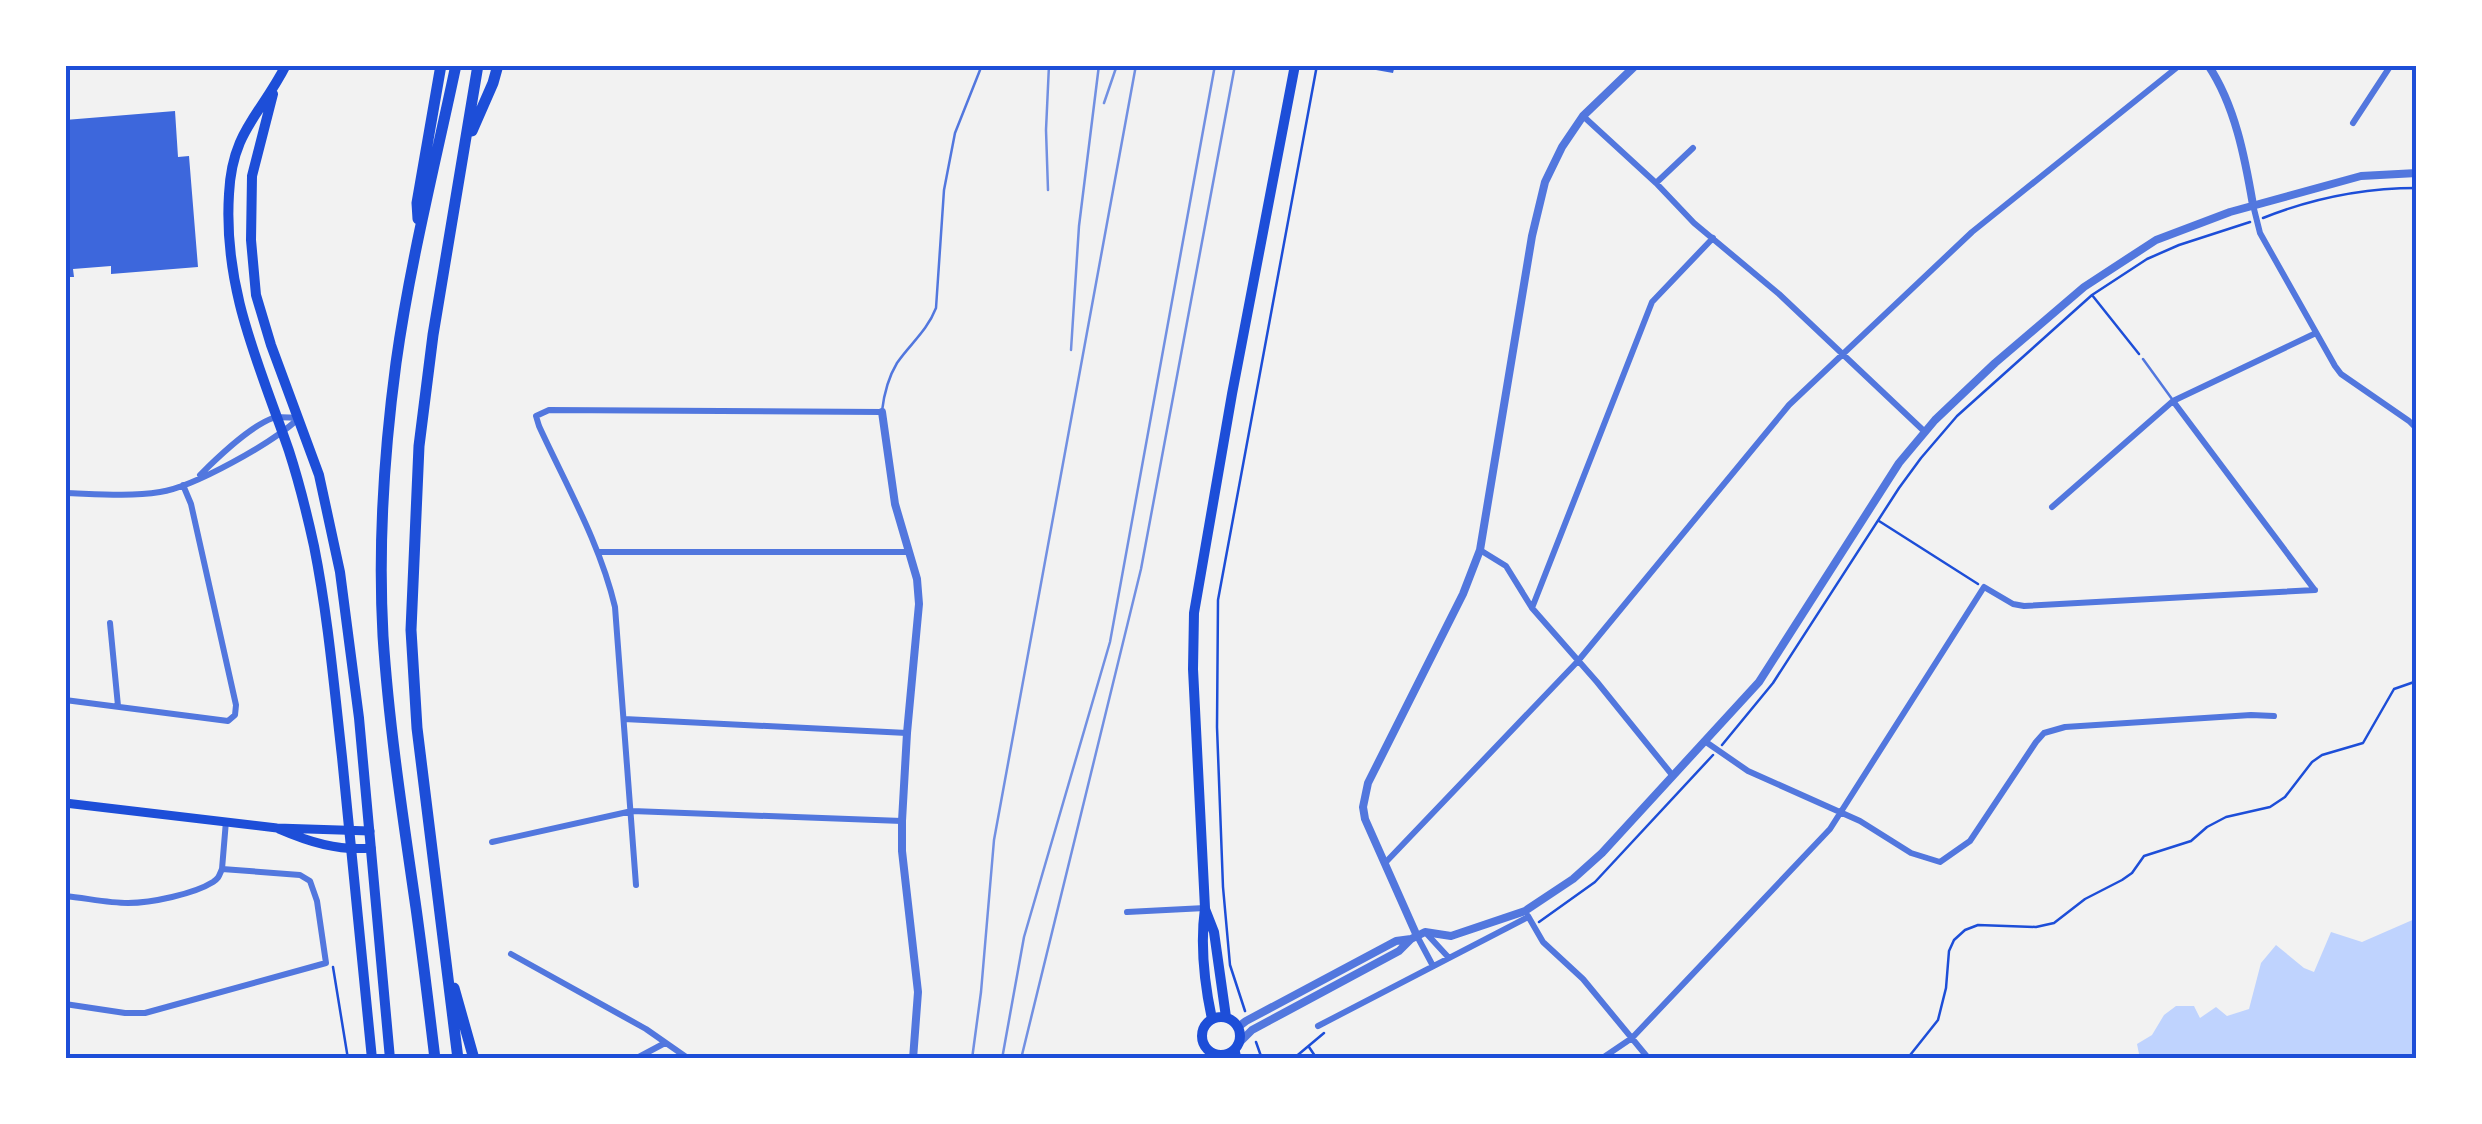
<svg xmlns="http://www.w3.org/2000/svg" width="2482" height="1124" font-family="Lora,serif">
	<rect width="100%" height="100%" fill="#f2f2f2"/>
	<path fill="#bfd3fe" d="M2417,918v141h-277l-3,-15 15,-9 12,-20 12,-9h18l6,12 16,-11 11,9 22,-7 12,-46 15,-18 28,23 10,4 17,-40 31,10z"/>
	<path fill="#3d67dc" d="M1359,65h36l-2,8 -34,-6z
		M175,111l3,46 11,-1 9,111 -87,7v-8l-38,3 1,8h-9v-157z"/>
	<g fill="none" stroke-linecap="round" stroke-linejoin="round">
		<path stroke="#1d4ed8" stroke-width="2.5" d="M2263,218c50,-20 100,-30 154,-30
			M2092,295l47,59
			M1879,521l99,63
			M1722,745l51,-62 126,-195 22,-30 36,-42 135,-121 55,-36 32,-14 71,-23
			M1539,922l56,-40 118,-127
			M333,967l15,92
			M1245,1011l-15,-46 -7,-78 -6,-160 1,-127 99,-535
			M1256,1042l6,17
			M1309,1047l8,12
			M1293,1059l31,-26
			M1907,1059l31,-39 8,-32 3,-37 5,-11 11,-10 13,-5 58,2 18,-4 31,-24 37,-19 10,-7 12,-17 47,-15 16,-14 19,-10 44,-10 15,-10 27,-35 10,-7 41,-12 31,-54 23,-8"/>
		<path stroke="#5277de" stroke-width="2.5" d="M2143,359l29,40
			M882,411c2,-17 6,-33 15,-48 14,-20 30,-32 39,-55l8,-118 11,-57 27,-68"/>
		<path stroke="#5277de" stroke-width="6" d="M1583,116l73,67 38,40 85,71 146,138
			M2353,123l38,-58
			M1656,183l37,-35
			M2253,205l7,28 75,133 6,8 68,47 8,8
			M2173,401l141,188
			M200,475c17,-17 51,-49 73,-57 8,-2 16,0 25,0
			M65,493c31,1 64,4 95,-1 34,-5 112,-49 138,-73
			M2052,507l121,-106 143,-68
			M1480,550l26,16 26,42 65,74 76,94
			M598,552h311
			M1532,608l120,-306 61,-64
			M110,623l8,83
			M65,700l163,21 7,-6 1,-10 -45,-201 -8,-19
			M624,719l283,14
			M1706,742l42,29 112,50 51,32 29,9 30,-21 66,-99 8,-9 21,-6 186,-12 23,1
			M492,842l140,-31 270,10
			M1385,863l193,-202 211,-256 183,-173 208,-167
			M636,885l-21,-278c-15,-64 -49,-122 -76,-181l-3,-10 13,-6 333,2
			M65,896c21,2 43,7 63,7 23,0 66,-9 85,-21 6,-4 6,-6 9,-13l4,-48
			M1127,912l78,-4
			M1528,916l15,26 40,37 66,80
			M1426,933l23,25
			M1417,936l16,30
			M511,954l135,75 43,30
			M65,1004l60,9h20l181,-50 -9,-62 -7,-20 -10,-6 -78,-6
			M1318,1026l210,-109
			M635,1059l30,-16
			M1601,1059l31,-21 198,-209 154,-242 29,17 11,2 291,-16"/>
		<path stroke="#5277de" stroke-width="8" d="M2208,65c27,40 37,93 45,140
			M882,412l13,92 22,75 2,25 -12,129 -5,88v30l16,141 -5,67
			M1417,936l-52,-117 -2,-12 5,-24 95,-189 17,-44 52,-314 13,-54 17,-35 21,-31 53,-51
			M1238,1027l8,-6 150,-80 15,-2
			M1240,1042l12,-12 147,-79 12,-12 14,-7 26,4 74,-25 48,-32 29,-26 157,-171 140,-219 36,-43 60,-57 89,-76 72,-47 74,-28 131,-36 56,-3"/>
		<path stroke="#1d4ed8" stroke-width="9" d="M65,803l212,25 93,3
			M279,829c30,13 59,22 92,19
			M1235,1050l2,9
			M1227,1055l1,4"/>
		<path stroke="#1d4ed8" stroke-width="10" d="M286,65c-26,51 -54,66 -57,129 -6,95 30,170 60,257 10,31 18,63 25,95 14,70 20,140 28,211 10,100 20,201 30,302
			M273,94l-21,82 -1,64 5,55 15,50 48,130 21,97 19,146 31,341
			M1205,909l9,23 12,85
			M1202 1036a19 19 0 1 1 38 0a19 19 0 1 1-38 0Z
			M1212,1019c-8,-37 -12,-74 -7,-111l-12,-239 1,-56 38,-219 63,-329"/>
		<path stroke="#1d4ed8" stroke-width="11" d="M472,131l21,-48 5,-18
			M418,219l-1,-16 24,-138
			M454,988l20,71
			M435,1059c-6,-50 -12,-101 -19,-151 -13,-90 -27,-181 -33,-272 -5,-90 1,-183 13,-273 14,-100 39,-199 60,-298
			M458,1059l-41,-331 -6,-98 8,-184 14,-111 45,-270"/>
		<path stroke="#7290e2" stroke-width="2.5" d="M1104,103l13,-38
			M1048,190l-2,-60 3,-65
			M1071,350l8,-124 20,-161
			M972,1059l9,-67 13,-152 142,-775
			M1002,1059l22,-122 86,-295 105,-577
			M1021,1059l120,-490 94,-504"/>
	</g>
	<rect width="2482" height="1124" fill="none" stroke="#ffffff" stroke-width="135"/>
	<rect x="68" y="68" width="2346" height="988" fill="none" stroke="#1d4ed8" stroke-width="4"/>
</svg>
